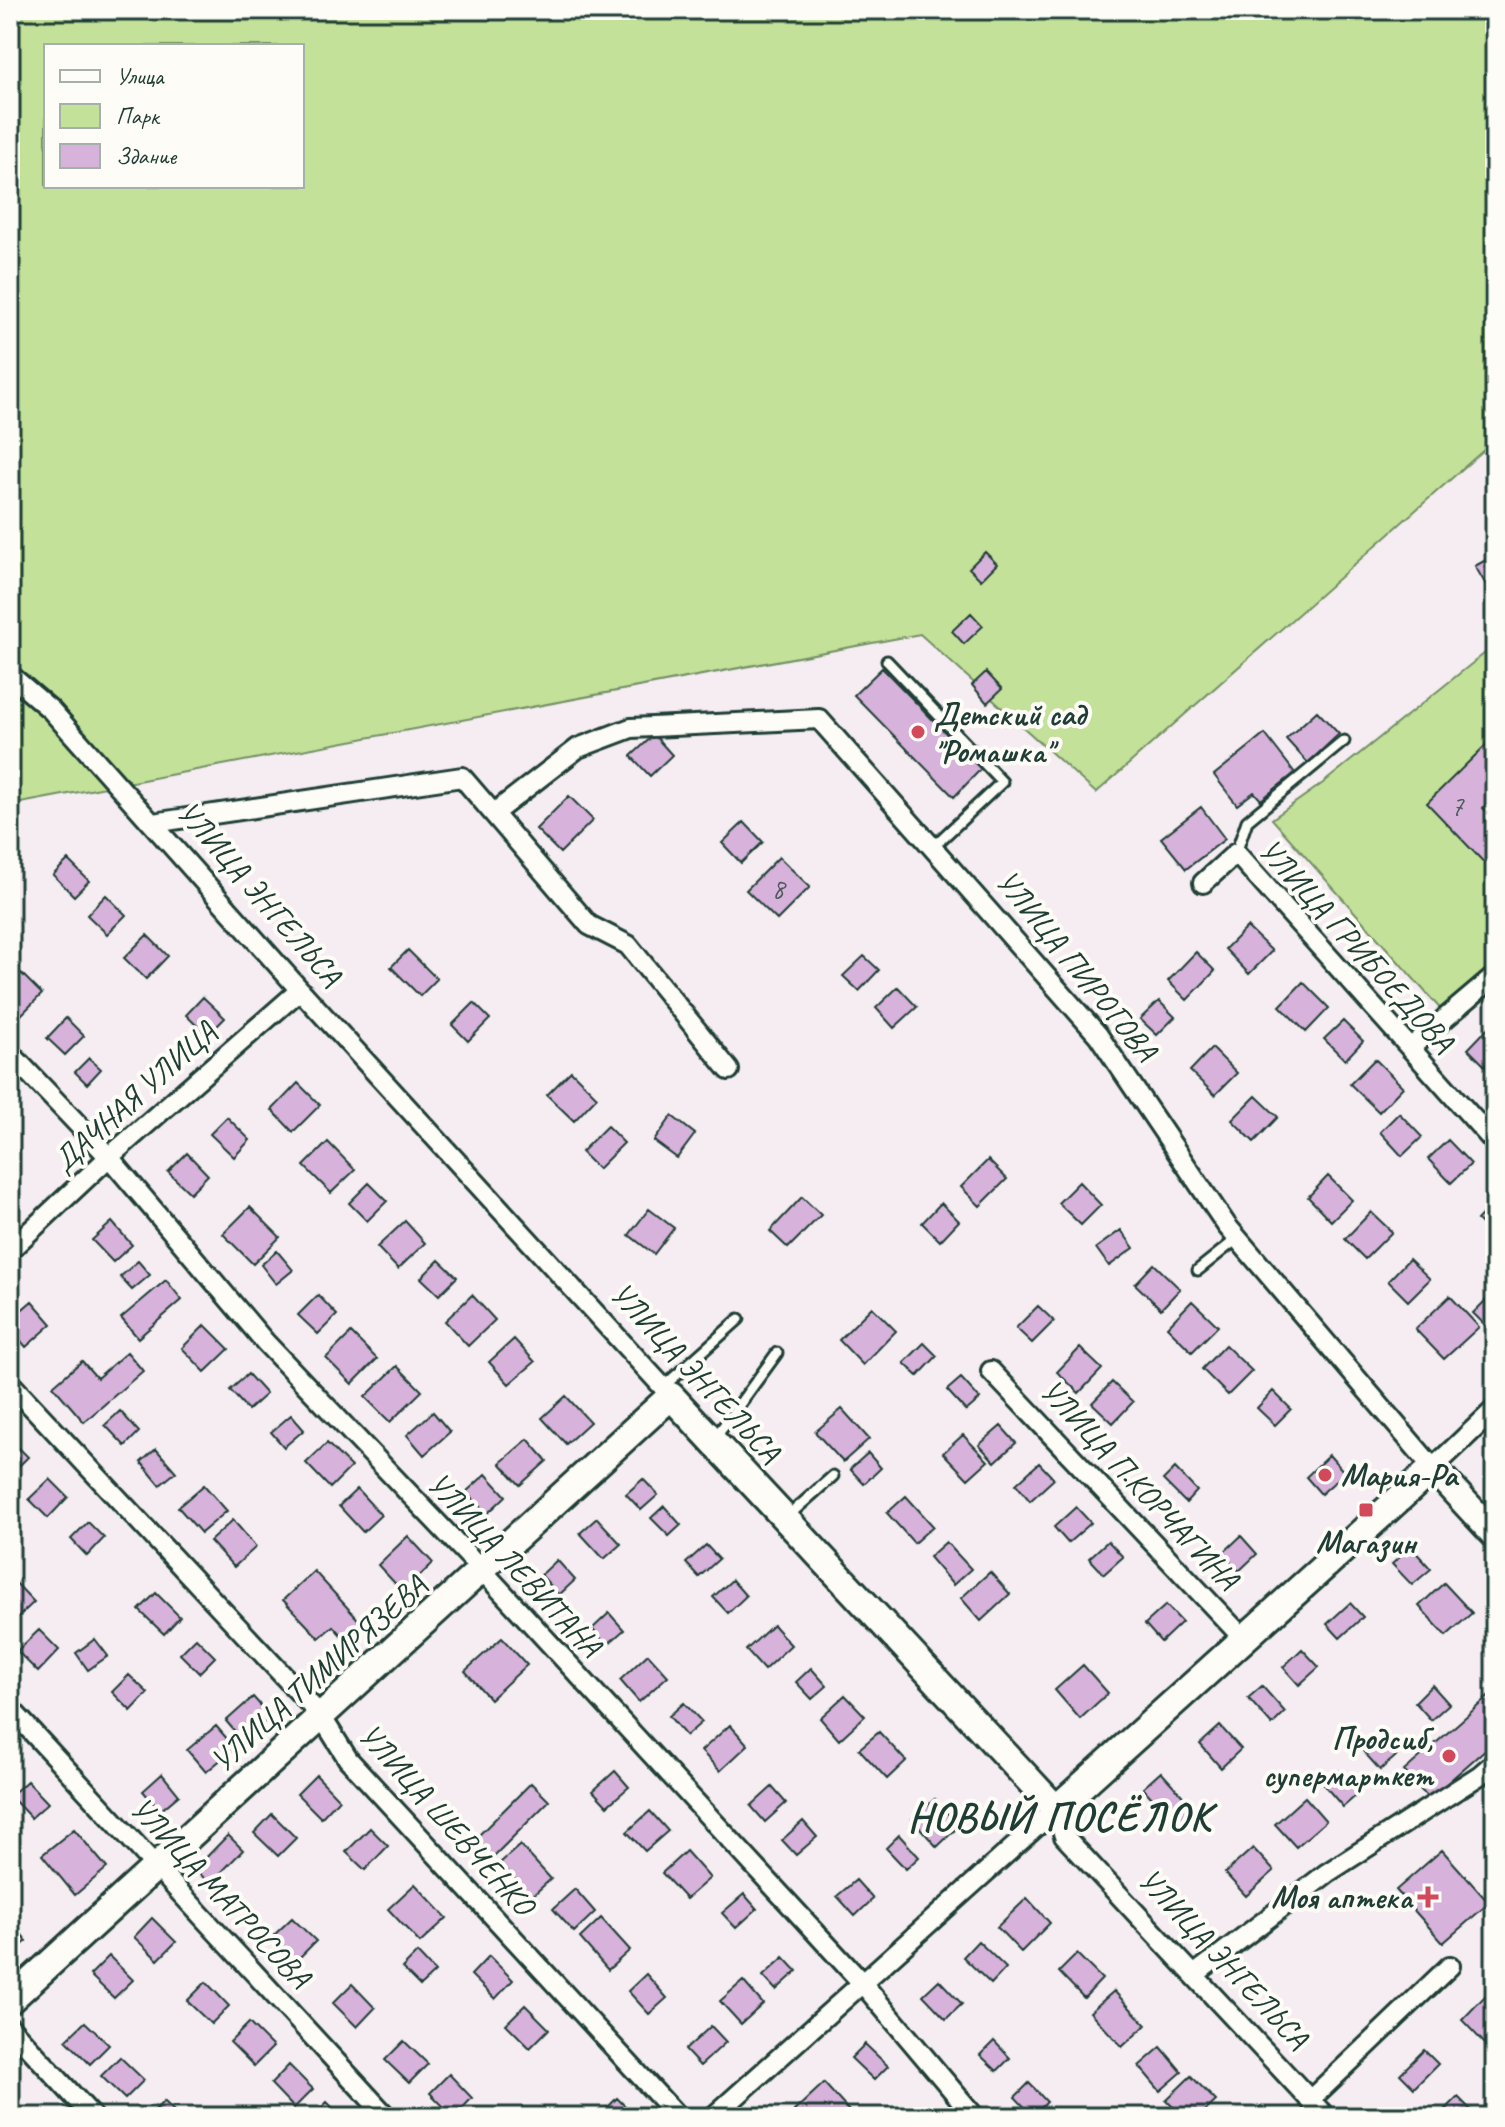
<svg xmlns="http://www.w3.org/2000/svg" width="1505" height="2127" font-family="Caveat,sans-serif">
	<rect width="100%" height="100%" fill="#f5edf1"/>
	<filter id="ink" filterUnits="userSpaceOnUse"><feTurbulence type="fractalNoise" baseFrequency=".0125" numOctaves="2"/><feDisplacementMap in="SourceGraphic" scale="16" xChannelSelector="R" yChannelSelector="G"/><feConvolveMatrix kernelMatrix="1 2 1 2 8 2 1 2 1" color-interpolation-filters="sRGB"/></filter>
	<g filter="url(#ink)">
		<path fill="#c4e199" stroke="#728f66" stroke-width="2" fill-rule="evenodd" d="M10,10h1485v430l-399,353 -176,-159 -910,171zM46,46h256v140h-256z
			M1495,645v324l-51,44 -172,-194 51,-36z"/>
		<path fill="#d7b2db" stroke="#1f3d34" stroke-width="2" d="M985,552l12,12 -16,16 -12,-12z
			M1495,555v31l-6,4 -14,-24z
			M971,613l12,13 -19,18 -12,-13z
			M882,668l99,101 -27,28 -100,-102z
			M986,672l16,17 -15,14 -15,-18z
			M1317,711l22,23 -31,29 -22,-24z
			M1265,734l30,39 -34,27 -7,-8 -17,13 -23,-30z
			M654,735l18,20 -22,21 -19,-20z
			M1495,736v60l-12,12 12,12v54l-68,-71z
			M569,796l24,24 -33,33 -24,-24z
			M1201,807l24,32 -39,30 -25,-31z
			M744,822l19,20 -22,21 -19,-20z
			M779,857l31,30 -33,33 -31,-30z
			M68,860l21,21 -15,15 -21,-21z
			M106,895l20,20 -19,19 -20,-19z
			M1247,927l25,24 -23,23 -24,-25z
			M147,935l21,21 -22,23 -22,-21z
			M408,950l29,29 -17,17 -29,-29z
			M1196,952l19,19 -28,29 -19,-19z
			M864,956l15,14 -20,21 -16,-15z
			M21,973l21,21 -21,21 -11,-11v-19z
			M1303,982l26,26 -23,24 -26,-26z
			M898,987l19,20 -23,21 -18,-20z
			M203,997l22,21 -18,18 -21,-21z
			M1159,1001l16,16 -18,18 -17,-16z
			M474,1003l16,16 -22,22 -16,-16z
			M66,1018l18,18 -19,19 -18,-17z
			M1343,1021l20,20 -18,19 -21,-21z
			M1491,1025l4,4v33l-7,7 -20,-20z
			M1212,1048l25,25 -22,22 -25,-24z
			M89,1058l12,11 -14,15 -12,-12z
			M1375,1059l28,28 -24,25 -29,-28z
			M571,1071l26,26 -23,24 -27,-26z
			M298,1083l22,22 -27,27 -21,-22z
			M1256,1096l22,21 -24,25 -22,-22z
			M1399,1113l23,24 -20,19 -22,-24z
			M672,1116l23,18 -18,24 -23,-17z
			M227,1117l23,23 -16,17 -24,-23z
			M607,1126l17,17 -26,26 -17,-17z
			M1448,1140l23,24 -20,19 -23,-24z
			M328,1142l27,28 -24,23 -27,-27z
			M187,1153l21,22 -18,18 -22,-21z
			M988,1160l19,19 -27,27 -19,-19z
			M1328,1176l24,24 -21,21 -23,-24z
			M1079,1182l22,23 -20,20 -23,-22z
			M369,1183l18,18 -20,20 -18,-18z
			M802,1197l19,18 -33,33 -18,-17z
			M1495,1201v32l-2,2 -16,-15z
			M941,1203l18,18 -19,20 -18,-18z
			M250,1207l30,30 -27,27 -30,-30z
			M649,1209l25,19 -20,26 -25,-19z
			M1371,1212l21,20 -27,27 -20,-20z
			M405,1221l20,22 -27,26 -21,-22z
			M112,1222l20,23 -19,17 -21,-22z
			M1121,1230l13,18 -25,18 -13,-18z
			M277,1251l16,19 -17,14 -15,-19z
			M1409,1259l21,20 -22,22 -20,-20z
			M439,1260l18,17 -18,18 -18,-17z
			M138,1261l12,14 -18,15 -12,-13z
			M1154,1264l26,25 -19,20 -26,-25z
			M166,1280l16,20 -44,38 -17,-20z
			M1495,1291v44l-22,-22z
			M318,1295l19,20 -19,19 -20,-19z
			M472,1295l23,25 -27,26 -23,-25z
			M1450,1296l29,31 -35,32 -29,-30z
			M32,1301l20,23 -26,23 -16,-19v-8z
			M1192,1301l26,25 -26,26 -25,-25z
			M1038,1306l16,15 -22,22 -16,-15z
			M872,1307l24,24 -33,34 -24,-25z
			M205,1325l24,24 -24,23 -23,-24z
			M351,1333l26,26 -25,25 -26,-26z
			M514,1339l21,23 -26,22 -20,-22z
			M924,1343l13,13 -19,20 -14,-13z
			M1225,1345l27,26 -24,24 -26,-26z
			M1080,1348l22,21 -23,24 -22,-21z
			M127,1352l16,19 -59,51 -31,-36 29,-25 15,17z
			M397,1366l25,25 -32,31 -25,-25z
			M248,1374l18,20 -18,16 -18,-20z
			M961,1378l19,21 -14,12 -19,-21z
			M1112,1382l21,20 -20,21 -21,-20z
			M1273,1391l18,18 -16,16 -18,-17z
			M566,1396l24,26 -24,22 -24,-26z
			M842,1409l27,30 -26,23 -28,-30z
			M120,1411l19,21 -14,14 -20,-21z
			M433,1412l17,20 -26,23 -17,-20z
			M291,1415l13,15 -20,17 -13,-15z
			M1001,1426l15,17 -21,19 -16,-17z
			M963,1435l25,26 -20,18 -25,-26z
			M528,1439l19,22 -27,24 -20,-22z
			M14,1443l14,14 -18,18v-28z
			M327,1443l24,24 -21,21 -24,-25z
			M156,1449l20,23 -16,13 -19,-23z
			M868,1453l13,15 -17,16 -14,-15z
			M1329,1455l16,18 -24,21 -15,-17z
			M1039,1463l15,16 -24,22 -14,-17z
			M1175,1468l22,23 -11,12 -23,-23z
			M486,1474l20,22 -19,18 -21,-22z
			M50,1479l18,18 -20,21 -19,-19z
			M643,1479l15,16 -17,15 -15,-16z
			M204,1485l23,26 -26,22 -23,-26z
			M357,1489l24,26 -18,17 -24,-26z
			M906,1496l27,30 -19,17 -27,-30z
			M664,1506l17,19 -12,11 -18,-18z
			M1076,1507l15,16 -23,20 -14,-16z
			M597,1518l24,26 -17,15 -24,-26z
			M233,1520l23,27 -22,20 -24,-26z
			M88,1522l16,16 -17,18 -16,-17z
			M408,1536l25,27 -30,29 -25,-27z
			M1241,1536l16,18 -18,17 -16,-18z
			M1108,1541l15,16 -19,17 -15,-16z
			M946,1542l25,27 -18,16 -24,-28z
			M706,1545l13,14 -20,18 -13,-14z
			M1411,1547l20,22 -19,16 -20,-21z
			M557,1560l18,20 -16,15 -18,-20z
			M314,1571l52,57 -17,16 -16,-18 -14,12 -36,-38z
			M990,1572l20,22 -29,27 -20,-23z
			M13,1580l21,22 -24,23v-42z
			M732,1580l14,16 -18,17 -15,-16z
			M1444,1583l28,30 -26,23 -27,-30z
			M156,1593l24,24 -16,17 -25,-24z
			M1350,1603l13,14 -23,21 -13,-14z
			M1166,1605l16,17 -21,20 -16,-18z
			M609,1613l15,17 -17,15 -15,-16z
			M773,1625l18,20 -27,25 -18,-20z
			M39,1630l20,20 -21,22 -21,-21z
			M196,1638l19,19 -16,16 -19,-19z
			M502,1638l25,27 -37,34 -25,-28z
			M95,1639l13,17 -20,14 -12,-17z
			M1302,1649l17,18 -20,18 -16,-18z
			M648,1654l20,22 -29,26 -19,-22z
			M1083,1665l25,28 -28,26 -25,-29z
			M811,1668l16,18 -15,13 -16,-17z
			M129,1675l19,18 -17,18 -19,-19z
			M1432,1685l17,19 -18,16 -16,-18z
			M1262,1686l23,26 -13,13 -24,-27z
			M1495,1691v50l-66,58 -25,-28z
			M845,1695l20,21 -26,24 -19,-22z
			M253,1697l18,20 -28,24 -17,-20z
			M684,1703l18,19 -16,14 -17,-20z
			M730,1725l18,20 -28,26 -19,-20z
			M216,1726l19,22 -29,24 -19,-22z
			M1220,1726l21,23 -20,19 -21,-24z
			M879,1732l27,29 -19,18 -28,-30z
			M1384,1732l18,19 -22,19 -17,-19z
			M615,1771l14,16 -22,19 -14,-15z
			M1339,1771l20,22 -16,14 -19,-22z
			M1161,1772l36,40 -18,16 -36,-40z
			M162,1774l17,21 -19,16 -17,-20z
			M316,1775l23,24 -18,19 -24,-24z
			M27,1781l21,22 -17,15 -21,-22z
			M531,1783l18,18 -59,59 -18,-18z
			M772,1787l14,16 -21,19 -14,-16z
			M1305,1797l21,24 -30,26 -21,-23z
			M935,1799l24,27 -22,21 -25,-28z
			M650,1811l18,20 -23,20 -18,-19z
			M272,1814l24,24 -18,18 -24,-23z
			M803,1821l14,16 -21,18 -14,-15z
			M370,1828l18,18 -23,24 -19,-18z
			M74,1829l33,39 -32,27 -33,-40z
			M228,1835l15,15 -33,34 -15,-15z
			M899,1835l20,22 -13,12 -20,-21z
			M520,1845l31,34 -20,18 -31,-34z
			M1253,1848l21,23 -28,25 -21,-23z
			M1442,1850l47,53 -46,40 -47,-53z
			M686,1851l24,27 -24,21 -24,-26z
			M856,1880l17,19 -18,17 -18,-20z
			M415,1884l32,34 -27,25 -32,-34z
			M575,1889l20,23 -21,20 -21,-23z
			M744,1894l13,15 -21,19 -14,-15z
			M1027,1898l23,25 -29,29 -24,-25z
			M152,1918l24,24 -18,18 -24,-23z
			M292,1918l24,23 -19,19 -24,-24z
			M601,1918l29,32 -22,20 -28,-32z
			M10,1920l17,21 -17,14z
			M978,1941l28,27 -15,16 -28,-27z
			M417,1953l18,19 -15,14 -18,-18z
			M1077,1954l25,25 -18,19 -25,-26z
			M109,1956l24,24 -19,18 -24,-23z
			M489,1956l24,24 -18,19 -24,-24z
			M784,1957l13,14 -21,19 -13,-14z
			M646,1974l21,24 -18,16 -21,-23z
			M939,1980l23,24 -16,15 -23,-24z
			M743,1981l20,23 -22,20 -21,-23z
			M206,1982l23,24 -18,18 -24,-23z
			M352,1984l23,24 -18,19 -24,-24z
			M1114,1991l32,34 -24,22 -32,-35z
			M1488,1993l7,7v44l-5,5 -28,-29z
			M525,2005l24,24 -19,19 -24,-24z
			M85,2022l24,23 -19,19 -24,-24z
			M249,2023l24,24 -19,19 -24,-24z
			M711,2026l15,16 -26,24 -15,-16z
			M404,2041l24,23 -19,19 -24,-23z
			M994,2041l16,17 -13,13 -17,-16z
			M865,2044l23,22 -14,14 -23,-22z
			M1161,2047l21,25 -22,19 -21,-25z
			M1424,2050l14,14 -24,24 -14,-14z
			M120,2057l24,23 -19,19 -24,-23z
			M289,2065l24,24 -19,19 -23,-24z
			M449,2074l23,24 -18,19 -24,-24z
			M1191,2076l25,25 -17,16h-16l-17,-17z
			M824,2083l25,28 -6,6h-43l-6,-6z
			M1029,2083l18,19 -14,14 -18,-19z
			M1458,2097l20,20h-40z
			M617,2098l19,19h-38z
			M164,2101l16,16h-32z
			M327,2102l15,15h-29z"/>
		<g fill="none" stroke-linecap="round" stroke-linejoin="round">
			<g stroke="#1f3d34" stroke-width="15">
				<path id="lane" d="M887,661l115,121 -68,64
					M1236,853l11,-32 97,-80
					M1198,1270l40,-32
					M663,1387l76,-68
					M715,1438l62,-85
					M788,1516l45,-40"/>
			</g>
			<g stroke="#1f3d34" stroke-width="24">
				<path id="street" d="M10,675l41,35 249,280 371,406
					M494,813l84,-65 53,-20 188,-9 279,316 129,191 206,242 62,-59
					M153,823l309,-46 127,148 39,20 101,125
					M1203,883l33,-30 259,290
					M1410,1048l85,-72
					M10,1053l99,104 156,185 216,227 382,415 112,133
					M10,1250l99,-93 191,-167
					M991,1371l253,268
					M10,1383l311,333 27,43 330,358
					M10,1708l377,409
					M1194,1975l133,-102 153,-98 15,-13
					M10,2027l83,90
					M1310,2100l140,-134
					M713,2117l343,-308 8,27 262,281"/>
			</g>
			<g stroke="#1f3d34" stroke-width="32">
				<path id="secondary" d="M10,2000l661,-604 385,413 377,-341 62,67"/>
			</g>
			<use href="#lane" stroke="#fdfcf7" stroke-width="9"/>
			<use href="#street" stroke="#fdfcf7" stroke-width="18"/>
			<use href="#secondary" stroke="#fdfcf7" stroke-width="26"/>
		</g>
	</g>
	<g fill="#d1495b" stroke="#fdfcf7" stroke-width="3">
		<circle cx="918" cy="732" r="8"/>
		<circle cx="1325" cy="1475" r="8"/>
		<rect x="1358" y="1502" width="16" height="16" rx="4"/>
		<circle cx="1449" cy="1756" r="8"/>
		<path d="M1424 1885h8v8h8v8h-8v8h-8v-8h-8v-8h8z"/>
	</g>
	<g text-anchor="middle" stroke-width="8" stroke-linejoin="round" paint-order="stroke">
		<g font-size="28" fill="#4d5a5e">
			<text x="1457" y="815">7</text>
			<text x="778" y="898">8</text>
		</g>
		<g font-size="32" font-weight="bold" fill="#1f3d34" stroke="#fdfcf7" text-anchor="start">
			<text x="934" y="725">Детский сад<tspan x="934" dy="37">"Ромашка"</tspan></text>
			<text x="1341" y="1486">Мария-Ра</text>
			<text x="1366" y="1553" text-anchor="middle">Магазин</text>
			<text x="1433" y="1749" text-anchor="end">Продсиб,<tspan x="1433" dy="37">супермарткет</tspan></text>
			<text x="1412" y="1908" text-anchor="end">Моя аптека</text>
		</g>
		<g font-size="32" fill="#1f3d34" stroke="#fdfcf7">
			<text transform="translate(260 893) rotate(49)" y="11">УЛИЦА ЭНГЕЛЬСА</text>
			<text transform="translate(1357 945) rotate(48)" y="11">УЛИЦА ГРИБОЕДОВА</text>
			<text transform="translate(1077 965) rotate(51)" y="11">УЛИЦА ПИРОГОВА</text>
			<text transform="translate(134 1096) rotate(-42)" y="11">ДАЧНАЯ УЛИЦА</text>
			<text transform="translate(696 1372) rotate(47)" y="11">УЛИЦА ЭНГЕЛЬСА</text>
			<text transform="translate(1140 1484) rotate(47)" y="11">УЛИЦА П.КОРЧАГИНА</text>
			<text transform="translate(515 1564) rotate(47)" y="11">УЛИЦА ЛЕВИТАНА</text>
			<text transform="translate(318 1673) rotate(-42)" y="11">УЛИЦА ТИМИРЯЗЕВА</text>
			<text transform="translate(447 1819) rotate(48)" y="11">УЛИЦА ШЕВЧЕНКО</text>
			<text transform="translate(221 1892) rotate(47)" y="11">УЛИЦА МАТРОСОВА</text>
			<text transform="translate(1224 1958) rotate(47)" y="11">УЛИЦА ЭНГЕЛЬСА</text>
		</g>
		<g font-size="40" font-weight="bold" letter-spacing="2" fill="#1f3d34" stroke="#fdfcf7">
			<text x="1060" y="1830">НОВЫЙ ПОСЁЛОК</text>
		</g>
	</g>
	<rect width="1505" height="2127" fill="none" stroke="#fdfcf7" stroke-width="40"/>
	<rect x="20" y="20" width="1465" height="2087" fill="none" stroke="#1f3d34" stroke-width="3" filter="url(#ink)"/>
	<rect x="44" y="44" width="260" height="144" fill="#fdfcf7" stroke="#a4b0a9" stroke-width="2"/>
	<rect x="60" y="70" width="40" height="12" fill="#fdfcf7" stroke="#a4b0a9" stroke-width="2"/>
	<text x="116" y="84" font-size="24" fill="#1f3d34">Улица</text>
	<rect x="60" y="104" width="40" height="24" fill="#c4e199" stroke="#a4b0a9" stroke-width="2"/>
	<text x="116" y="124" font-size="24" fill="#1f3d34">Парк</text>
	<rect x="60" y="144" width="40" height="24" fill="#d7b2db" stroke="#a4b0a9" stroke-width="2"/>
	<text x="116" y="164" font-size="24" fill="#1f3d34">Здание</text>
</svg>
